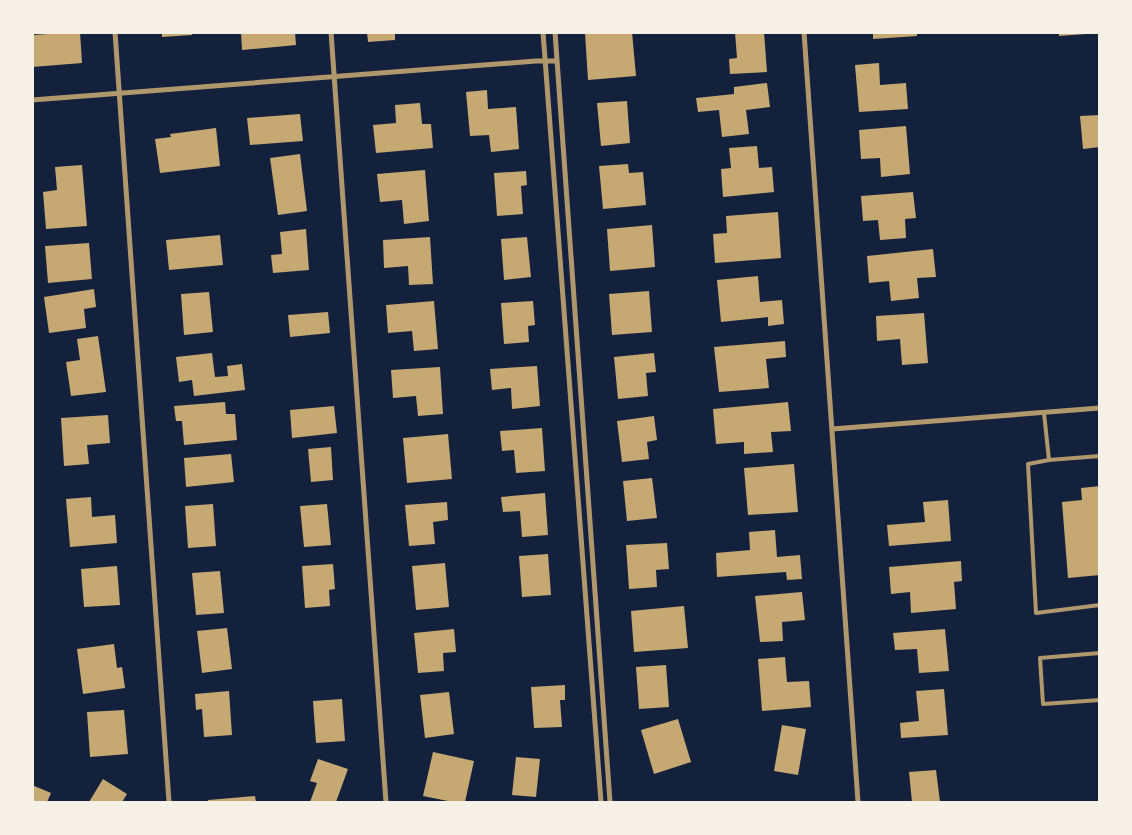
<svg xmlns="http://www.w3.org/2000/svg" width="1132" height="835" font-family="Georgia,serif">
	<rect width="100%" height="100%" fill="#14213d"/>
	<path fill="#c6a872" d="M80,32l2,31 -50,4v-32z
		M162,32h30v3l-30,2z
		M241,32h54l1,13 -54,5z
		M367,32h28v8l-27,2z
		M632,32l4,44 -48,4 -3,-47z
		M735,32h29l3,40 -37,2 -1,-15 8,-1z
		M873,32h44v4l-44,3z
		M1059,32h27v2l-27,2z
		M879,63l1,22 26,-2 2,26 -49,3 -4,-47z
		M767,83l3,24 -24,3 3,24 -27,3 -3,-27 -21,2 -2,-14 38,-4v-7z
		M487,90l1,19 28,-2 3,42 -28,3 -2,-17 -19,1 -4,-44z
		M627,101l3,42 -29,3 -4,-43z
		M420,103l2,21h9l2,24 -57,5 -3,-28 23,-2 -1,-18z
		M300,114l3,27 -53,4 -3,-27z
		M1100,115v32l-17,2 -3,-33z
		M906,126l4,48 -29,3 -1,-19 -19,1 -2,-29z
		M216,128l4,38 -60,7 -5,-34 16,-2 -1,-3z
		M757,146l2,22 13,-1 2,25 -51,5 -2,-28 10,-1 -2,-20z
		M300,154l7,57 -29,4 -8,-57z
		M628,164l1,9 14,-1 3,33 -43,4 -4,-43z
		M82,165l5,61 -41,3 -3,-37 14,-2 -2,-23z
		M425,170l4,51 -25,3 -2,-24 -22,2 -3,-28z
		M526,171l1,14 -6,1 2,28 -26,2 -3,-43z
		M913,192l3,26 -11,1 1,19 -26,2 -2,-20 -15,1 -2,-25z
		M778,212l3,46 -66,5 -2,-29 14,-1 -1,-17z
		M652,225l3,42 -45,4 -3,-42z
		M306,229l3,41 -36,3 -2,-18 11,-1 -2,-22z
		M220,235l3,30 -54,5 -3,-30z
		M430,237l3,47 -24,1 -1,-19 -24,2 -1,-28z
		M527,237l4,40 -27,3 -3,-41z
		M89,243l3,36 -44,4 -3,-37z
		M933,249l3,28 -19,1 2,20 -28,3 -2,-20 -20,2 -2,-27z
		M758,276l2,26 22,-2 2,24 -16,2v-9l-47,5 -4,-42z
		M94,289l2,18 -12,2 2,19 -37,5 -5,-36z
		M649,291l3,41 -40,3 -3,-41z
		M209,292l4,40 -29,3 -3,-41z
		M434,301l4,48 -24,2 -2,-20 -24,2 -2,-28z
		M533,301l2,24 -7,1 1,16 -25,2 -3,-41z
		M328,312l2,21 -40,4 -2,-22z
		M924,313l4,50 -26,2 -2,-26 -23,2 -1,-25z
		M98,336l8,56 -35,4 -5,-34 14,-2 -3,-21z
		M785,341l1,16 -20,2 3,29 -50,4 -5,-45z
		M212,353l3,24 13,-1 -1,-10 15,-2 3,26 -51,6 -2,-16 -13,2 -3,-25z
		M654,353l2,19 -10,1 2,23 -30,3 -4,-42z
		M537,366l3,40 -28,3 -1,-21 -19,2 -2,-21z
		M440,367l3,47 -25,2 -2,-20 -23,2 -2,-28z
		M225,402l1,12h9l2,26 -53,5 -2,-24h-6l-2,-15z
		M788,402l3,29 -20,1 2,20 -29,2v-12l-28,2 -3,-35z
		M334,406l3,27 -45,5 -2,-28z
		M108,415l2,28 -23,2 2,19 -25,2 -3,-48z
		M654,416l3,24 -10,2 2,17 -27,3 -5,-41z
		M542,428l3,43 -29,2 -2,-23 -12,1 -2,-20z
		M448,434l4,45 -45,4 -4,-45z
		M331,447l2,33 -22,2 -3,-33z
		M231,454l3,28 -48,5 -2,-29z
		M794,464l4,48 -50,3 -4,-47z
		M652,478l5,40 -30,3 -4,-40z
		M1100,486v89l-32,3 -6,-76 20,-2 -1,-12z
		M545,493l3,42 -26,2 -2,-26 -17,1 -2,-15z
		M91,497l1,20 23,-2 2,28 -47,4 -4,-48z
		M948,500l3,41 -62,5 -2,-21 38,-3 -2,-20z
		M447,502l1,18 -15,2 2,22 -26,2 -4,-41z
		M213,504l3,42 -28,2 -3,-42z
		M327,504l4,41 -27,2 -4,-41z
		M775,530l2,27 23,-2 2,24 -15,1 -1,-8 -69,5 -1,-24 34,-3 -1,-18z
		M667,543l2,26 -13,1 1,17 -28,2 -3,-44z
		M548,554l3,41 -29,2 -3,-41z
		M961,561l1,20 -8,1 2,27 -45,4 -1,-21 -19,2 -2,-27z
		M445,563l4,44 -33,3 -4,-44z
		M333,564l2,25 -6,1 1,16 -25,2 -3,-42z
		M117,566l3,39 -36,2 -3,-38z
		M220,571l4,42 -28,2 -4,-42z
		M802,592l3,28 -23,2 1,19 -23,1 -5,-46z
		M684,606l4,42 -54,4 -3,-41z
		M227,628l5,41 -30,4 -5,-42z
		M454,629l2,23 -13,1 1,18 -26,2 -4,-40z
		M945,629l4,42 -30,2 -2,-24 -22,1 -2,-17z
		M114,644l3,24 5,-1 3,21 -42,6 -6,-45z
		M785,657l2,25 22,-1 2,26 -49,4 -4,-52z
		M666,665l3,42 -30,2 -3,-42z
		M565,685v15h-5l2,27 -28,1 -3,-41z
		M944,689l4,46 -47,3 -1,-15 19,-2 -3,-30z
		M229,691l3,44 -28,2 -2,-28 -6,1 -1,-16z
		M449,692l5,42 -29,4 -5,-43z
		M342,699l3,42 -29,2 -3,-42z
		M124,710l4,44 -38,3 -3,-45z
		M678,719l13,43 -37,12 -13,-44z
		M782,725l24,4 -8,46 -24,-4z
		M433,752l41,9 -9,41h-12l-30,-6z
		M516,757l24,2 -4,38 -24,-2z
		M318,759l30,10 -12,33h-26l7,-19 -7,-2z
		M936,770l4,32h-28l-3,-30z
		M103,779l24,15 -5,8h-33z
		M32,785l19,8 -4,9h-15z
		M255,796l1,6h-48v-2z"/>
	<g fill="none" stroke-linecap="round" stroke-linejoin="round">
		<path stroke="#b1986c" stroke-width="4" d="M1044,413l5,47
			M1100,456l-51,4 -21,4 8,149 64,-8
			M1100,653l-60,5 3,46 57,-4"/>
		<path stroke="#b1986c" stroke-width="5" d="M115,32l54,770
			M331,32l55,770
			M543,32l58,770
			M555,32l55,770
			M804,32l54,770
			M32,100l504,-39h20
			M832,429l268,-21"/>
	</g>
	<rect width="1132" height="835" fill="none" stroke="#f6f1e7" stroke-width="68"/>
</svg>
